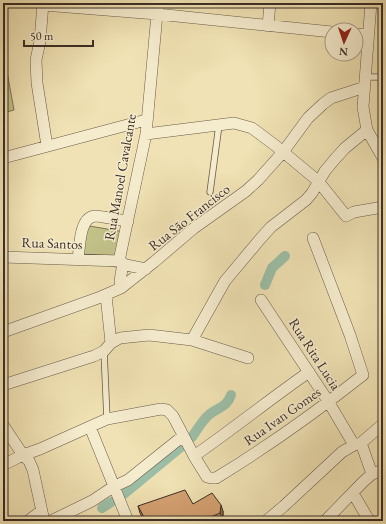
<svg xmlns="http://www.w3.org/2000/svg" width="386" height="524" font-family="'EB Garamond',serif">
	<rect width="100%" height="100%" fill="#f0e2b4"/>
	<filter id="stains"><feTurbulence type="fractalNoise" baseFrequency=".005" numOctaves="4"/><feColorMatrix values="0 0 0 0 .2 0 0 0 0 .09 0 0 0 0 .02 0 0 0 .5 -.17"/></filter>
	<radialGradient id="worn" r=".72"><stop offset=".6" stop-color="#630" stop-opacity="0"/><stop offset="1" stop-color="#630" stop-opacity=".3"/></radialGradient>
	<path fill="#c1c188" stroke="#7e7757" d="M3,50l11,60 -11,3z
		M84,225l40,7 -8,35 -37,-7z"/>
	<g fill="none" stroke-linecap="round" stroke-linejoin="round">
		<path stroke="#9cbfa7" stroke-width="10" d="M265,285l7,-17 13,-12
			M192,437c5,-7 11,-18 18,-23 9,-7 17,-7 21,-19
			M124,494l57,-47
			M102,508l9,-6"/>
		<g stroke="#685a4a" stroke-width="7">
			<path id="lane" d="M365,77h18
				M210,192l9,-67
				M104,351l3,68"/>
		</g>
		<g stroke="#685a4a" stroke-width="12">
			<path id="street" d="M43,3l-3,38 -4,19 1,23 10,63
				M371,3l-8,104 4,23 16,28
				M43,5l114,9 175,18
				M268,26l2,-23
				M356,34l12,1
				M146,134l88,-11 18,5 24,18 42,35 28,35 8,-4 29,-5
				M3,158l143,-38
				M3,257l116,4 7,4 20,4
				M78,259c2,-12 1,-43 18,-43 11,1 22,4 32,5
				M119,261l27,-127 12,-131
				M121,288l-1,-7 3,-18
				M106,295l5,48
				M261,300l67,101 26,44
				M3,332l95,-34 23,-10 33,-26 40,-34 52,-37 12,-11 25,-28 25,-34 15,-14 8,-6 34,-11
				M192,340l33,-59 36,-43 10,-11 35,-27 6,-7 13,-22 10,-12 10,-11 22,-18
				M3,385l91,-29 10,-5 7,-8 9,-5 29,-3 43,5 56,18
				M3,425l20,30 6,6 4,9 11,51
				M90,427l38,94
				M361,443l11,31
				M194,456c39,-27 76,-57 115,-84
				M3,465l20,-10 17,-6 67,-30 54,-10 6,1 6,6 21,40 13,21 4,1h5c51,-31 100,-66 147,-103l-13,-40 -37,-97
				M353,493l14,24 4,4
				M28,521l13,-10
				M51,521l41,-20 21,-14 15,-7 55,-44
				M266,521l18,-15 58,-54 12,-7 7,-2 22,-19
				M325,521l38,-39 9,-8 11,-4"/>
		</g>
		<use href="#lane" stroke="#f5ecce" stroke-width="5.5"/>
		<use href="#street" stroke="#f5ecce" stroke-width="11"/>
	</g>
	<path fill="#b68a62" stroke="#3a2d26" d="M3,3l4,15 -4,1z
		M193,504l30,7v9l-3,1h-76l-4,-8 -2,-7z"/>
	<path fill="#947150" stroke="#3a2d26" d="M3,3l4,15 -3,-7z
		M221,505l2,6v9l-3,-7z"/>
	<path fill="#d4a172" stroke="#3a2d26" d="M185,490l8,14 19,-11 9,12 -1,8 -19,8h-55l-8,-15z"/>
	<g text-anchor="middle" stroke-width="3" stroke-linejoin="round" paint-order="stroke">
		<g font-size="14" fill="#3a2d26" stroke="#f5ecce">
			<text transform="translate(120 177) rotate(-80)" y="5">Rua Manoel Cavalcante</text>
			<text transform="translate(189 217) rotate(-38)" y="5">Rua São Francisco</text>
			<text transform="translate(52 243) rotate(2)" y="5">Rua Santos</text>
			<text transform="translate(315 354) rotate(57)" y="5">Rua Rita Lucia</text>
			<text transform="translate(282 416) rotate(-35)" y="5">Rua Ivan Gomes</text>
		</g>
	</g>
	<rect width="386" height="524" fill="none" stroke="#f0e2b4" stroke-width="16"/>
	<rect x="4" y="4" width="378" height="516" fill="none" stroke="#3a2d26" stroke-width="2"/>
	<rect x="8" y="8" width="370" height="508" fill="none" stroke="#3a2d26"/>
	<g transform="translate(344 42) rotate(183)"><circle r="19" fill="#f5ecce" stroke="#aaa08b"/>
	<path d="M0-3L7 15L0 10L-7 15Z" fill="#8f2418"/>
	<text y="-6" font-size="11" font-weight="bold" text-anchor="middle" fill="#3a2d26">N</text>
	</g>
	<path d="M24 40v6h69v-6" fill="none" stroke="#3a2d26" stroke-width="2"/>
	<text x="30" y="40" font-size="12" fill="#3a2d26" stroke="#f5ecce" stroke-width="3" paint-order="stroke">50 m</text>
	<rect width="100%" height="100%" filter="url(#stains)"/>
	<rect width="100%" height="100%" fill="url(#worn)"/>
</svg>
